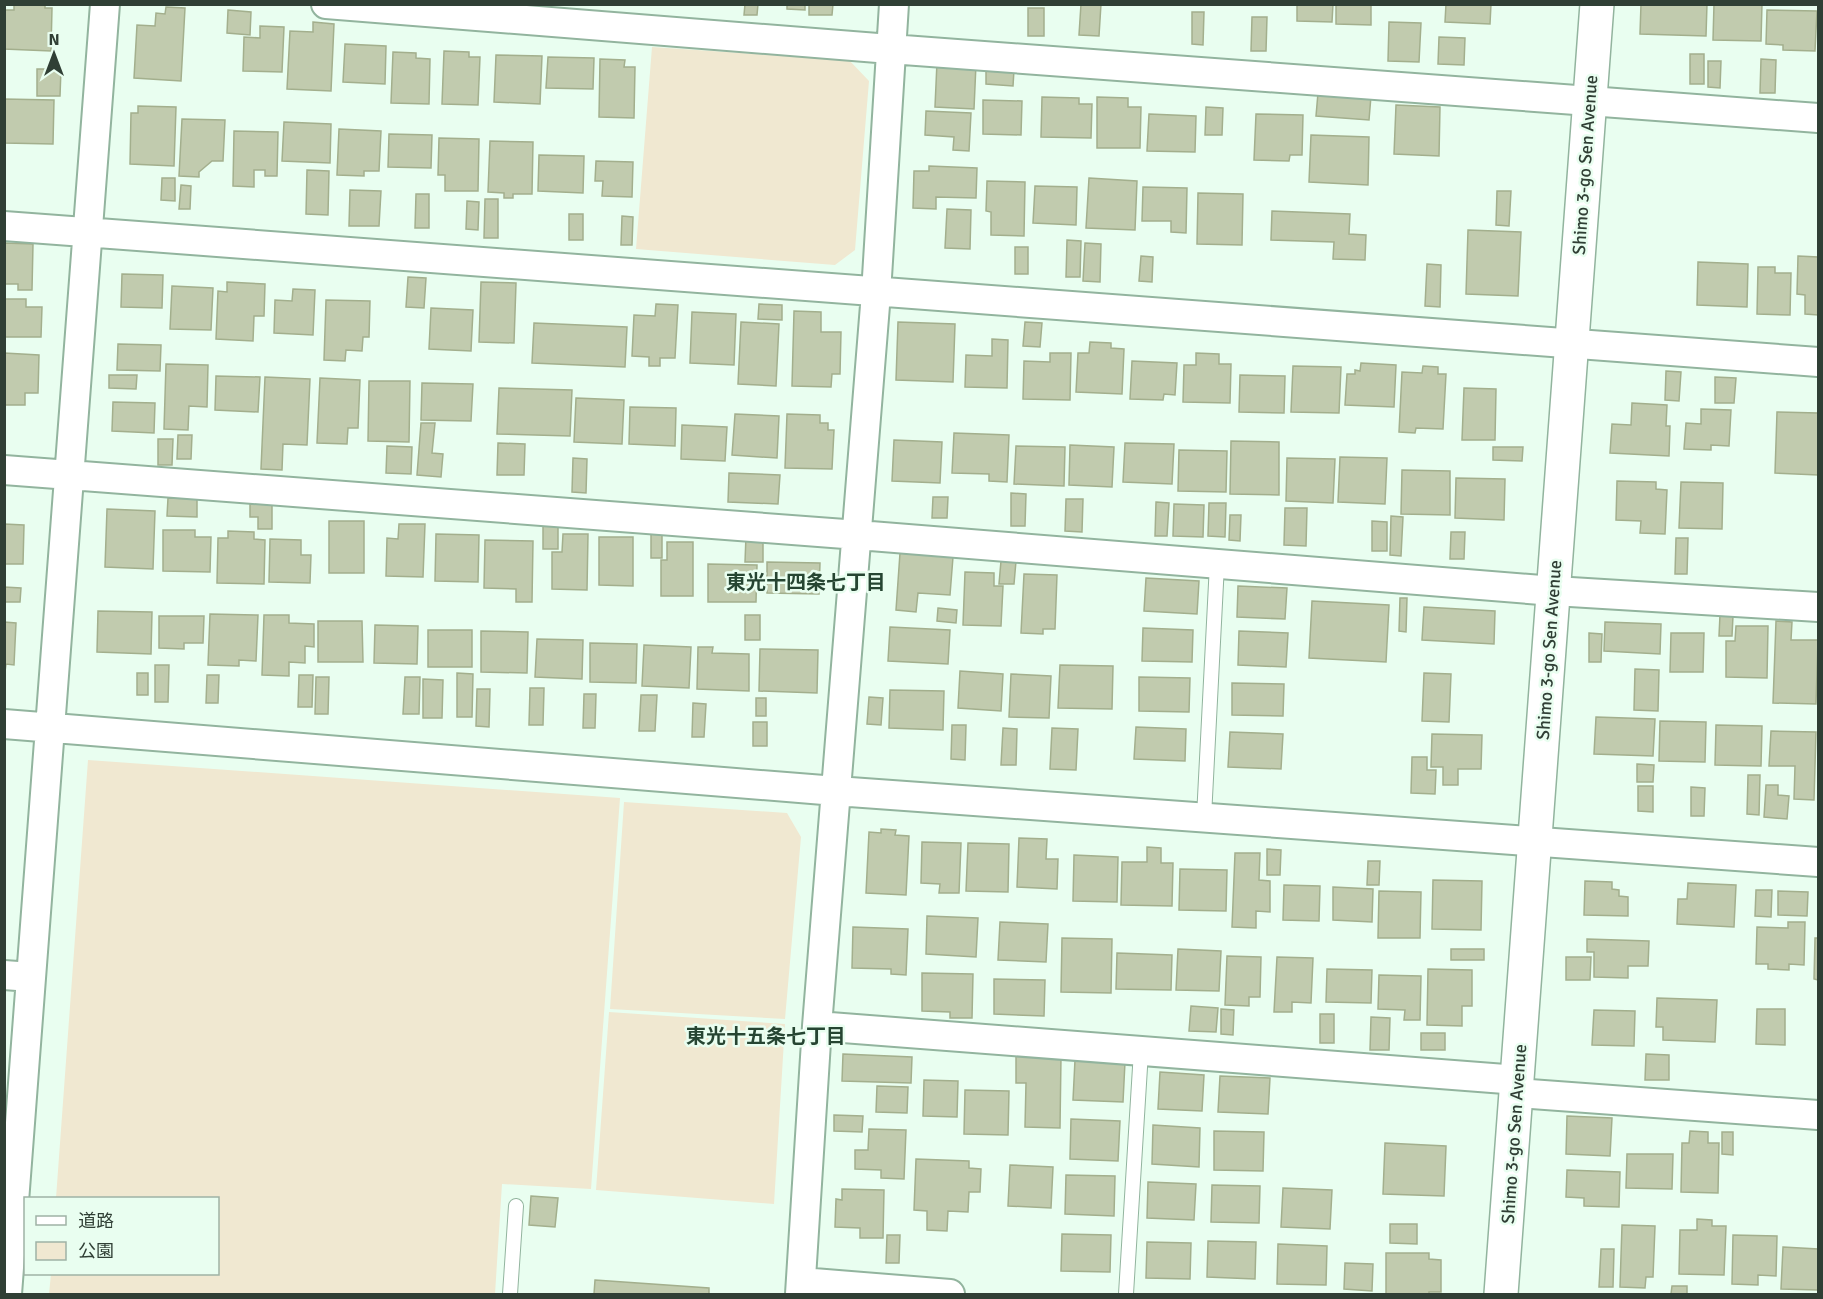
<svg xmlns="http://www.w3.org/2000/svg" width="1823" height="1299" font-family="Signika,'Noto Sans JP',sans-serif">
	<rect width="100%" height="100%" fill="#e9fef0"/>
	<path fill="#f0e8d1" d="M652,47l197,13 20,21 -14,169 -20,15 -199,-16z
		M88,760l532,38 -29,391 -89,-5 -7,110h-446l2,-20h167v-76h-162z
		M624,802l163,11 14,24 -16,182 -175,-10z
		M609,1012l176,12 -11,180 -178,-14z"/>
	<path fill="#c1cbae" stroke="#a3af8d" stroke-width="1.5" d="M14,4h31v4h7l-1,43 -47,-2v-39h10z
		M745,4h13l-1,11h-13z
		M787,4h18v6l-18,-1z
		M809,4h24l-1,11h-23z
		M1081,4h20l-2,32 -20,-1z
		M1297,4h36l-1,18 -35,-1z
		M1336,4h35v21l-35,-1z
		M1446,4h45l-1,20 -45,-2z
		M1641,4h66l-1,32 -66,-2z
		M1714,4h48l-1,37 -48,-1z
		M166,7l19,1 -4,73 -47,-3 3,-53 18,1 1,-13 9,1z
		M1028,8h16v28h-16z
		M228,10l23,2 -1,23 -23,-2z
		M1767,10l50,1 -2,40 -32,-1v-5l-17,-1z
		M1192,12h12l-1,33 -11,-1z
		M1252,17h15l-1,34h-15z
		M313,22l21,2 -3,67 -44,-2 3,-58 23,1z
		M1389,22l32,1 -2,39 -31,-1z
		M260,26l24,1 -2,45 -39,-1 1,-34 16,1z
		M1439,37l26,1 -1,27 -26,-1z
		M345,44l41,2 -1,38 -42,-2z
		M444,51l25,1v5h11l-2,48 -36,-1z
		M393,52l23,1v5l14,1 -1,45 -38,-1z
		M1690,54h14v30h-14z
		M496,55l46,1 -2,48 -46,-2z
		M548,57l46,1 -1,31 -47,-1z
		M600,59l25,1 -1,7h11l-1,51 -35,-1z
		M1761,59l15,1 -1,33h-15z
		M1708,61h13l-1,27 -12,-1z
		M937,62l39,2 -2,45 -39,-2z
		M37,69h24l-1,27h-23z
		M986,69l28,1 -1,16 -27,-2z
		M1318,93l53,3 -2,24 -53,-4z
		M1042,97l37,1v6h13l-1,34 -50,-1z
		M1097,97l31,1v9h13l-1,41h-43z
		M4,99l50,1 -1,44 -49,-1z
		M983,100l39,1 -1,34 -38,-1z
		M1396,105l44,2 -1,49 -45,-2z
		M138,106l38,1 -2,59 -44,-2 1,-51h7z
		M1206,107l17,1 -1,27h-17z
		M926,111l45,2 -2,38 -16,-1 1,-13 -29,-2z
		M1149,114l47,2 -1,36 -48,-1z
		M1256,114l47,1 -1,40h-12l-1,6 -35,-1z
		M182,119l43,1 -2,41h-11l-13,11v5l-20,-1z
		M284,122l47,2 -1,39 -48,-2z
		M339,129l42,2 -2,40h-15v5l-27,-1z
		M234,131l44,1 -1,44h-12v-6h-11v17l-21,-1z
		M389,134l43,1 -1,33 -43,-1z
		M1311,135l58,2 -1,48 -59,-3z
		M439,138l40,1 -1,52h-33v-16h-7z
		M490,141l43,1 -1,52h-19v4h-9v-5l-16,-1z
		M539,155l45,1 -1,37 -45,-2z
		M596,161l37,1 -1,35 -30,-1 1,-15h-8z
		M929,166l48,2 -1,30 -40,-1v12l-23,-1 1,-37h15z
		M307,170l22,1 -1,44 -22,-1z
		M162,178h13v23l-14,-1z
		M1089,178l48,3 -2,49 -49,-2z
		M987,181l38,1 -1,54 -33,-1v-23l-5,-1z
		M181,185l10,1 -1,23h-11z
		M1035,186l42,1 -1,38 -43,-2z
		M1143,187l44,1 -1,45 -15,-1v-11h-29z
		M350,190l31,1 -2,35h-30z
		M1497,191h14l-2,35 -13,-1z
		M1198,193l45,1 -1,51 -45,-1z
		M416,194h13v34h-14z
		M485,199h13v39h-14z
		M467,201l12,1 -1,28 -12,-1z
		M947,209l24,1 -1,39 -25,-1z
		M1272,211l78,3 -1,20 17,1 -1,25 -32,-1 1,-17 -63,-2z
		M569,214h14v26h-14z
		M622,216l11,1 -1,28h-11z
		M1468,230l53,2 -3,64 -52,-2z
		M1067,240l14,1 -1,36h-14z
		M4,243l29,1 -1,46h-14v-6h-14z
		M1085,243l16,1 -1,38 -17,-1z
		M1015,247h13v27h-13z
		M1141,256l12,1 -1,25 -13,-1z
		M1798,256l20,1v58l-13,-1v-19l-8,-1z
		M1698,262l50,2 -1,43 -50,-2z
		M1427,264l14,1 -1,42 -15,-1z
		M1758,267h17v6h16l-1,42 -33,-1z
		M122,274l41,1 -1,33 -41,-1z
		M408,277l18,1 -2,30 -18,-1z
		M227,282l38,2 -1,32h-10l-1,25 -37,-2 2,-48 9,1z
		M481,282l35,1 -2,60 -35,-1z
		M172,286l41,2 -2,42 -41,-1z
		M293,289l22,1 -2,45 -39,-2 1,-33 17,1z
		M4,299h22v8h16l-1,30h-37z
		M326,300l44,1 -1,36h-6l-1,14 -16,-1 -1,11 -21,-1z
		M656,304l22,1 -3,53h-15v8h-11v-9l-17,-1 2,-41 21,1z
		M759,304l23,1v15l-24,-1z
		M431,308l42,2 -2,41 -42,-2z
		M794,311l27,1v20h20l-1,42h-8l-1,13 -39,-1z
		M692,312l44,2 -2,51 -44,-2z
		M741,322l38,2 -3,62 -38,-2z
		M898,322l57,2 -2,58 -57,-2z
		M1025,322l17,1 -2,24 -17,-1z
		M534,323l93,4 -2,40 -93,-4z
		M992,339l16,1 -1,48 -42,-1 1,-32 26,1z
		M1090,342l21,1v5l13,1 -2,45 -46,-2 2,-39h11z
		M118,344l43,1 -1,26 -43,-1z
		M4,353l35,2 -1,38h-13v12h-21z
		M1050,353h21l-1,47 -47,-1 1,-38 26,1z
		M1196,353l23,1v10h12l-1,39 -47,-1 1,-37h12z
		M1132,361l45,2 -2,32 -11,-1 -1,6 -33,-1z
		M1361,363l35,2 -2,42 -49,-2 2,-31h8v-4l5,1z
		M166,364l42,1 -1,42 -18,-1 -1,24 -24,-1z
		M1293,366l48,1 -2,46 -48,-1z
		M1423,366l15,1v7h8l-3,55 -27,-1 -1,5 -16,-1 3,-60 20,1z
		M1666,371l15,1 -2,29 -14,-1z
		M109,375h28l-1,14 -27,-1z
		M1240,375l45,1 -1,37 -45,-1z
		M216,376l44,1 -2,35 -43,-2z
		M265,377l45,2 -3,66 -24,-1 -1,26 -21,-1z
		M1715,377l21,1 -2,25h-19z
		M320,378l40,2 -2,48h-10l-1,16 -30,-1z
		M369,381h41l-1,61 -41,-1z
		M422,383l51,1 -2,37 -50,-1z
		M499,388l73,2 -2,46 -73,-2z
		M1464,388l32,1 -1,51h-33z
		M576,398l48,2 -2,44 -48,-2z
		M113,402l42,1 -1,30 -42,-2z
		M1632,403l35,2 -1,21h4l-1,30 -59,-3 2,-29 19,1z
		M630,407l46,1 -1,38 -46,-2z
		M1701,409l30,1 -2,36 -18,-1v5l-27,-1 2,-26 15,1z
		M1777,412l41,1v62l-43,-2z
		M735,414l44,2 -2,42 -45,-3z
		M787,414l33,1v8h8v7h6l-2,39 -47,-1z
		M421,423h14l-3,30 11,1 -2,23 -24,-2z
		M682,425l45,2 -2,34 -44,-2z
		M954,433l55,2 -2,47 -18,-1v-7l-37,-1z
		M178,435h14l-1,24h-14z
		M158,439h15l-1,26h-14z
		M894,440l48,2 -2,41 -48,-2z
		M1231,441l48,1v53l-49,-1z
		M498,443l27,1 -1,31h-27z
		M1125,443l49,1 -2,40 -49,-2z
		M1070,445l44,2 -2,40 -43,-2z
		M387,446l25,1 -1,27 -25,-1z
		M1016,446l49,1 -1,39 -50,-2z
		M1493,447h30l-1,14 -29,-1z
		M1179,450l48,1 -1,41 -48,-1z
		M1340,457l47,1 -2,46 -47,-2z
		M573,458l14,1 -1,34 -14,-1z
		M1287,458l48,1 -2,44 -47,-2z
		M1402,470l48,1v44l-49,-1z
		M729,473l51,2 -2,29 -50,-2z
		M1456,478l49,1 -1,41 -49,-2z
		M1617,481l39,1v7l11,1 -2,44 -25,-1 1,-12 -25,-1z
		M1681,482l42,1 -1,46 -43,-1z
		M1011,493l15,1 -1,32h-14z
		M933,497h15l-1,21h-15z
		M168,498l29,1v18l-30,-1z
		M1066,499h17l-1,33 -17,-1z
		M1156,502l13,1 -2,33h-12z
		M1209,503h17l-1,34 -17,-1z
		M250,504h22v25h-14v-12h-8z
		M1174,504l30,1 -1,32 -30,-1z
		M1285,508h22l-1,38 -22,-1z
		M107,509l48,2 -2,58 -48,-2z
		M1230,515h11l-1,26 -11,-1z
		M1391,516l12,1 -2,39 -11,-1z
		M329,521h35v52h-35z
		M1372,521l15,1v29h-15z
		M4,524l20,1 -1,39h-19z
		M399,524h26l-2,53 -37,-1 1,-38 11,1z
		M543,525h15v24h-15z
		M163,530h32v7h16l-1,35 -47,-1z
		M228,531l26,1v7l11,1 -1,44 -47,-1 1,-45h10z
		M1451,532h14l-1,27h-14z
		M436,534l43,1 -1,47 -43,-1z
		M563,534h25l-1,56 -35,-1v-37h10z
		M651,534h11v24h-11z
		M746,536l17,1v25h-18z
		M599,537h34v49l-34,-1z
		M1676,538h12l-1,36h-12z
		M270,539l31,1v15h10l-1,28 -41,-1z
		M485,540l48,1 -1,61h-16v-13l-32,-1z
		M667,542h26v54h-32v-36h6z
		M900,553l53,4 -3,38 -32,-2 -2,19 -20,-2z
		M1001,561h15l-2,23h-15z
		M767,562l53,1 -1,31 -52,-1z
		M708,564l49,1 -1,37h-48z
		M965,572l29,1v13h9l-2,40 -38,-1z
		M1024,574l33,1 -2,54h-12v5l-22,-1z
		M1146,578l53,3 -2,33 -53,-3z
		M1238,586l49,2 -2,31 -48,-2z
		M4,587l17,1 -1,14h-16z
		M1400,598h7l-1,34 -7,-1z
		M1312,601l77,4 -3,57 -77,-4z
		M1424,607l71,4 -1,33 -72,-4z
		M938,608l19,2 -1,13 -19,-2z
		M98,611l54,1 -1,42 -54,-2z
		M210,614l48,1 -2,46 -17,-1v6l-31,-1z
		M264,615h25v8l25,1v23l-9,-1v17l-16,-1v14l-27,-1z
		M745,615h15v25h-15z
		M1720,615l13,1 -1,20h-13z
		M159,616h45l-1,27h-19v6l-25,-1z
		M318,621h44l1,41h-45z
		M1776,621l16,1 -1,18h27l-2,64 -43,-1z
		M4,622l12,1 -2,42 -8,-1 -1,8z
		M1605,622l56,2 -1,30 -56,-3z
		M375,625l43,1 -1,38 -43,-1z
		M1736,626h32l-1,52 -41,-1v-36h9z
		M890,627l60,3 -2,34 -60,-3z
		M1143,628l50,2 -1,32 -50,-1z
		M428,630h44v37h-44z
		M481,631l47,1 -1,41 -46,-1z
		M1239,631l49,2 -2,34 -48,-2z
		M1589,633l13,1 -1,28h-12z
		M1671,633h33l-1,39h-33z
		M537,639l46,1 -1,39 -47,-2z
		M590,643l47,1 -1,39 -46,-1z
		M644,645l47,2 -2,41 -47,-2z
		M698,647h15l-1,6 37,1v37l-52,-2z
		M760,649l58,1 -1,43 -58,-2z
		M155,665h14l-1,37h-13z
		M1060,665l53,1 -1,43 -54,-1z
		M1635,669l24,1 -1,41 -24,-1z
		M960,671l43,3 -2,37 -43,-3z
		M137,673h11v22h-11z
		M457,673l16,1 -1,43h-15z
		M1424,673l27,1 -2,48 -27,-1z
		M1011,674l40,2 -2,42 -40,-1z
		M207,675h12l-1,28h-12z
		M299,675h14l-1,32h-14z
		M316,677h13l-1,37h-13z
		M405,677h15l-1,37h-16z
		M1139,677l51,1 -1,34 -50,-1z
		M423,679l20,1 -1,38h-19z
		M1232,683l52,1 -1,32 -51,-1z
		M530,688h14l-1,37h-14z
		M477,689h13l-1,38 -13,-1z
		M890,690l54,1 -1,39 -54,-2z
		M584,694h12l-1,34h-12z
		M641,695h16l-2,36h-16z
		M869,697l14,1 -2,27 -14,-1z
		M756,698h10v18h-10z
		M693,703l13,1 -2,33h-12z
		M1596,717l59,2 -2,37 -59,-2z
		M1660,721l46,1 -1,40 -46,-1z
		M753,722h14v24h-14z
		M952,725h14l-1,35 -14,-1z
		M1716,725l46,1 -1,40 -46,-1z
		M1136,727l50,2 -1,32 -51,-2z
		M1003,728l14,1 -1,36h-15z
		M1052,728l26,1 -2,41 -26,-1z
		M1771,731l45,1 -2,68 -20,-1 1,-33h-26z
		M1230,732l53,2 -2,35 -53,-2z
		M1432,734l50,1 -1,34h-23v16h-15v-18h-12z
		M1412,757h15v13h9l-1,24 -24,-1z
		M1637,764l17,1 -1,17h-16z
		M1748,775h12l-1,40 -12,-1z
		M1766,785h12v10l11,1 -2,23 -23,-2z
		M1638,786h15v26l-15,-1z
		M1691,787l14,1 -1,28h-13z
		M881,829l15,1 -1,5 14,1 -3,59 -40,-2 3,-61 12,1z
		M1019,838l28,1 -1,20h12l-1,30 -40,-2z
		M922,842l39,1 -2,50h-20l1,-9 -19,-1z
		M968,843l41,1 -1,48 -42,-1z
		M1147,847l14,1v15h12l-1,43 -51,-1 1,-43h25z
		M1267,849l14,1 -1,25h-13z
		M1235,853h25l-1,27 11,1v31l-14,-1v17l-24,-1z
		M1074,855l44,2 -1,45 -44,-1z
		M1368,861h12l-1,24h-12z
		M1180,869l47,1 -1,41 -47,-1z
		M1433,880l49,1 -1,49 -49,-1z
		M1585,881l27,1v7l7,1v6l9,1v19l-44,-1z
		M1688,883l48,2 -2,42 -57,-3 1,-25h9z
		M1284,885l36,1 -1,35 -36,-1z
		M1333,887l40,2 -1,33 -39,-2z
		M1756,890h16l-1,27 -16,-1z
		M1379,891l42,1 -1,46h-42z
		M1778,891l30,1 -1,24 -29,-1z
		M927,916l51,2 -2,39 -50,-3z
		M1000,922l48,2 -2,38 -48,-2z
		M1788,922h17l-1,43 -15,-1v6l-21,-1v-5h-12l1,-37 31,1z
		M853,927l55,2 -2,46 -15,-1v-5l-39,-1z
		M1062,938l50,1 -1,54 -50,-1z
		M1815,938h3v42l-4,-1z
		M1587,939l62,2 -1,25h-20v12l-34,-1v-25h-7z
		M1178,949l43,2 -2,40 -43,-1z
		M1451,949h33v11h-33z
		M1117,953l55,2 -1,35 -55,-1z
		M1227,956l34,1 -1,40h-11v9l-24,-1z
		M1277,957l36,1 -2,45 -19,-1v10h-18z
		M1566,957h25l-1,23h-24z
		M1327,969l45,1 -1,33 -45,-1z
		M1428,969l44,1v36h-10v20l-35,-1z
		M922,973l51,1 -1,44h-22v-6l-28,-1z
		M1379,975l42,1 -1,44h-16l1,-10 -27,-1z
		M994,979l51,1 -1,36 -50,-2z
		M1657,998l60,2 -2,42 -52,-2v-13h-7z
		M1191,1006l27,2 -2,24 -27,-1z
		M1221,1009l13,1 -1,25 -12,-1z
		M1757,1009h28v36l-29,-1z
		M1594,1010l41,1 -1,35 -42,-1z
		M1320,1014h14v29h-14z
		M1371,1017l19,1 -1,32h-19z
		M1421,1033h24v17h-24z
		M843,1054l69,3 -1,26 -69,-2z
		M1646,1054l23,1v25h-24z
		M1016,1056l45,1 -1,71 -35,-1 1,-44h-10z
		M1075,1060l50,2 -2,40 -50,-2z
		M1160,1072l44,3 -2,36 -44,-2z
		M1220,1076l50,2 -2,36 -50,-2z
		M924,1080l34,1 -1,36 -34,-1z
		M877,1086l31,1 -1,26 -31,-1z
		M965,1090l44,1 -1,44 -44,-1z
		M834,1115l29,1 -1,16 -28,-1z
		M1567,1116l45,2 -2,38 -44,-2z
		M1071,1119l49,2 -2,40 -48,-2z
		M1153,1125l47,3 -1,39 -47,-3z
		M869,1129l37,1 -2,49 -23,-1v-8l-26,-1v-19h13z
		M1214,1131l50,1 -1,39 -49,-1z
		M1690,1131l18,1v11h11l-1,50 -37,-1 1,-49h7z
		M1722,1132h11v23l-11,-1z
		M1385,1143l61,3 -2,50 -61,-2z
		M1627,1154h46l-1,35 -46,-1z
		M916,1159l53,2v7l12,1 -1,23h-11l-1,20 -20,-1 -1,20 -20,-1v-19l-13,-1z
		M1010,1165l43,2 -2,41 -43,-2z
		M1567,1170l53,2 -1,35 -35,-1v-8l-18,-1z
		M1066,1175l49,1 -1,40 -49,-2z
		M1148,1182l48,2 -2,36 -47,-2z
		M1212,1185l48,1 -1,37 -48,-1z
		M1283,1188l49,2 -2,39 -49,-2z
		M842,1189l42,1 -1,48h-23v-10l-25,-1 1,-28 6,1z
		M531,1196l27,2 -3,29 -26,-2z
		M1697,1219l15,1v6h14l-2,49 -45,-1 1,-44h17z
		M1390,1224h27v20l-27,-1z
		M1622,1225l33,1 -2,51h-7l-1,11 -25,-1z
		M1062,1234l49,1 -1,37 -49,-1z
		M887,1235h13l-1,28h-13z
		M1733,1235l44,1 -1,40 -18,-1v10l-26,-1z
		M1208,1241l48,1 -1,37 -48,-2z
		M1147,1242l44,1 -1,36 -44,-1z
		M1278,1244l49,2 -1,39 -49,-1z
		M1783,1247l35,2v41l-37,-1z
		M1601,1249h13l-1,38h-14z
		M1386,1253h43v6l12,1v32h-12v2h-43z
		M1345,1263l28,1 -1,27 -28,-2z
		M595,1280l114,8v6h-115z
		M1672,1286h15v8h-16z"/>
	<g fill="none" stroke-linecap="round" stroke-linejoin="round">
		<g stroke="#92b49e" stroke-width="16">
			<path id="lane" d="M1204,817l13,-253
				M510,1294l6,-88
				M1126,1294l15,-243"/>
		</g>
		<g stroke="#92b49e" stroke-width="32">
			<path id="street" d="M326,4l564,45 928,69
				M4,226l1814,136
				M4,470l854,65 696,56 264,16
				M4,724l832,67 982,71
				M4,975l27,2
				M817,1026l701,54
				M1517,1093l301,22
				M801,1282l149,12
				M7,1294l98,-1290
				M800,1294l17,-268 59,-733 18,-289"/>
		</g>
		<g stroke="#92b49e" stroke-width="36">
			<path id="secondary" d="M1501,1294l96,-1290"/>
		</g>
		<use href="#lane" stroke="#fff" stroke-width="14"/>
		<use href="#street" stroke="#fff" stroke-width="28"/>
		<use href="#secondary" stroke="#fff" stroke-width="33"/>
	</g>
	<g text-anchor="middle" stroke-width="5" stroke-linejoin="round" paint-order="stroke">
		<g font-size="18" fill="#303f35" stroke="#e9fef0">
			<text transform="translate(1585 165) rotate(-86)" y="6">Shimo 3-go Sen Avenue</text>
			<text transform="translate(1549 650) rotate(-86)" y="6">Shimo 3-go Sen Avenue</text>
			<text transform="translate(1514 1134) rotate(-86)" y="6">Shimo 3-go Sen Avenue</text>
		</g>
		<g font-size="20" font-weight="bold" fill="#264532" stroke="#e9fef0">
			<text x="806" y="589">東光十四条七丁目</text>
			<text x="766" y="1043">東光十五条七丁目</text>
		</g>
	</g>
	<rect width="1823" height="1299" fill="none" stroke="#303f35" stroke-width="12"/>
	<rect x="24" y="1197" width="195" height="78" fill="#e9fef0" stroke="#9fb2a5" stroke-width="1.5"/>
	<rect x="36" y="1216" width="30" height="9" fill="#ffffff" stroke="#9fb2a5" stroke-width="1.5"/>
	<text x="78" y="1227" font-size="18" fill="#303f35">道路</text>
	<rect x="36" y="1242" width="30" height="18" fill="#f0e8d1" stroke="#9fb2a5" stroke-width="1.5"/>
	<text x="78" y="1257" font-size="18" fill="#303f35">公園</text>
	<g transform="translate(54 54)" stroke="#e9fef0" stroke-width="4.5" paint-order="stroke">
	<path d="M0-4.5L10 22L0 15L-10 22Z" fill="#303f35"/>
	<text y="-9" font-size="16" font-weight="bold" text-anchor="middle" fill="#303f35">N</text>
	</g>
</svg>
